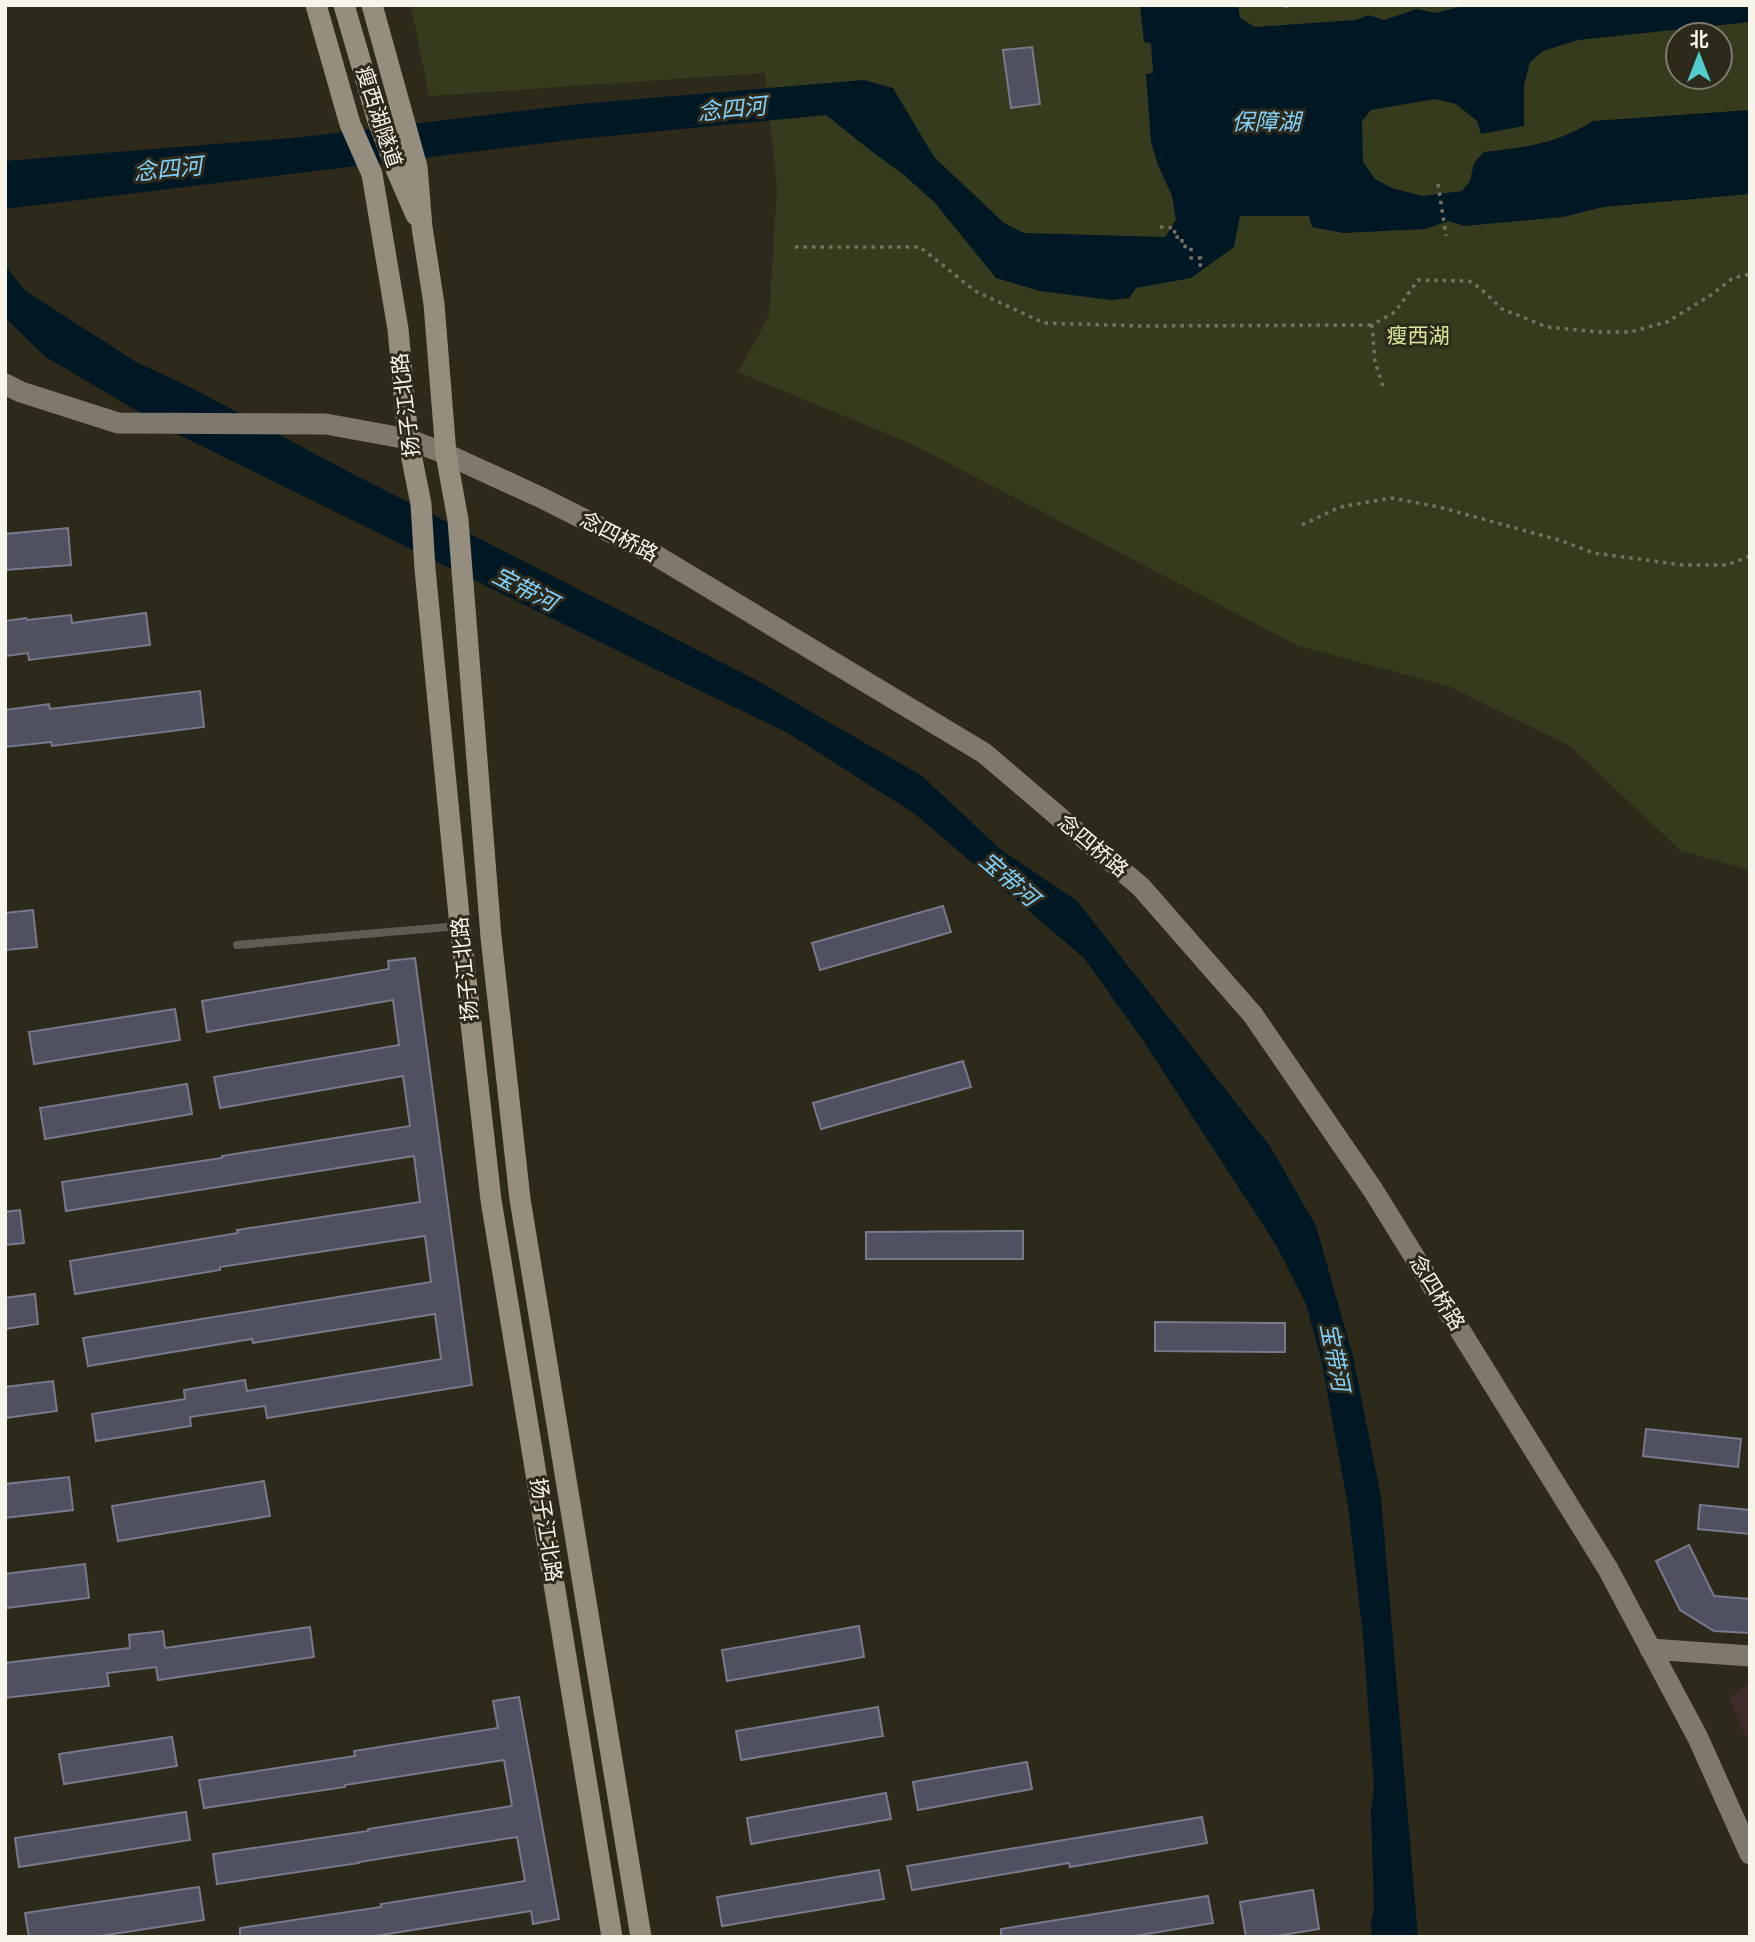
<svg xmlns="http://www.w3.org/2000/svg" width="1755" height="1942" font-family="Quicksand,'Noto Sans SC',sans-serif">
	<rect width="100%" height="100%" fill="#2e2a1b"/>
	<path fill="#402b2c" d="M1748,1684h2v60l-21,-46z"/>
	<path fill="#363b1e" fill-rule="evenodd" d="M411,5h1339v865l-69,-19 -111,-105 -119,-59 -152,-41 -387,-202 -174,-72 31,-56 8,-128 -12,-115 -336,23zM1678,35h42v42h-42z"/>
	<path fill="#001724" d="M1140,5h98l2,13 15,9 101,-7 12,-5 16,5 33,-11 18,4 32,-8 43,2 5,-2h235v17l-172,18 -35,11 -13,11 -6,24v40l-43,8 -4,-13 -21,-17 -21,-5 -64,11 -9,11 1,41 12,17 17,9 30,8 40,-5 8,-10 4,-18 10,-11c42,-5 72,-8 109,-31l157,-11v84l-147,13 -40,10 -99,9 -15,-5 -24,8 -82,4 -31,-6 -3,-11h-69l-6,31 -43,31 -55,10 -7,10 -18,2 -71,-9 -44,-13 -61,-75 -31,-28 -29,-21 -49,-39 -257,25 -564,69v-48l298,-24 276,-33 285,-24 29,8 41,69 70,66 20,10 141,4 11,-17 -4,-24 -14,-31 -7,-23 -5,-68 7,-1 -2,-30 -7,-1z
		M5,265l19,25 112,72 54,25 157,84 409,209 166,96 78,73 77,52 193,245 46,80 37,130 28,141 37,440h-46l-1,-15 3,-12 -3,-99 3,-24 -11,-152 -15,-129 -27,-147 -15,-55 -30,-59 -134,-206 -58,-81 -169,-144 -127,-81 -131,-63 -484,-238 -127,-75 -41,-39z"/>
	<path fill="#4f5060" stroke="#78798b" stroke-width="2" d="M1032,47l8,57 -29,4 -8,-58z
		M68,528l3,37 -66,5v-36z
		M146,613l4,32 -121,15 -1,-7 -23,3v-35l21,-3 1,2 44,-5 1,8z
		M200,691l4,36 -152,19 -1,-4 -46,5v-37l44,-6 1,5z
		M943,906l8,26 -131,38 -8,-27z
		M33,910l4,37 -32,3v-37z
		M415,958l57,427 -205,33 -2,-12 -75,11 1,9 -95,15 -4,-27 93,-15 -1,-9 61,-10 2,11 194,-32 -6,-45 -182,29 -1,-4 -164,27 -5,-28 348,-56 -6,-46 -205,31v3l-145,24 -5,-33 168,-28 -1,-3 183,-28 -6,-46 -348,55 -4,-29 160,-24v-2l188,-30 -7,-50 -183,32 -6,-31 185,-32 -6,-45 -186,32 -5,-31 187,-32 -1,-8z
		M175,1009l5,31 -146,24 -5,-32z
		M963,1061l8,26 -150,42 -8,-26z
		M187,1084l5,30 -147,25 -5,-31z
		M20,1210l4,33 -19,2v-33z
		M1023,1231v28h-157v-27z
		M35,1294l3,30 -33,5v-31z
		M1155,1322l130,1v29l-130,-1z
		M53,1381l4,30 -52,7v-31z
		M1646,1429l95,10 -3,28 -95,-11z
		M69,1477l4,33 -68,8v-34z
		M264,1481l6,35 -152,25 -6,-35z
		M1700,1505l50,5v24l-52,-5z
		M1689,1545l25,51 36,3v34l-36,-2 -34,-21 -24,-49z
		M85,1564l4,34 -84,10v-34z
		M859,1626l5,31 -137,24 -5,-31z
		M310,1627l4,30 -156,23 -2,-13 -49,6 2,13 -104,12v-35l125,-15 -1,-13 34,-4 2,17z
		M519,1697l40,222 -26,5 -2,-13 -162,26h-129v-9l141,-21v-3l144,-23 -8,-44 -158,25v1l-142,21 -4,-30 155,-23v-2l144,-23 -8,-46 -159,25v2l-141,21 -5,-28 156,-24 -1,-5 144,-23 -5,-27z
		M878,1707l5,29 -142,24 -5,-29z
		M172,1737l5,29 -113,18 -5,-30z
		M1027,1762l5,27 -114,21 -5,-28z
		M886,1793l5,26 -140,25 -4,-26z
		M186,1812l4,28 -171,27 -4,-29z
		M1202,1817l5,26 -137,24 -1,-4 -157,27 -5,-24z
		M879,1870l5,29 -162,27 -5,-29z
		M199,1887l5,33 -110,17h-65l-4,-24z
		M1313,1890l6,39 -48,8h-25l-6,-35z
		M1208,1896l5,27 -84,14h-128v-8z"/>
	<g fill="none" stroke-linecap="round" stroke-linejoin="round">
		<path stroke="#747063" stroke-width="3.5" stroke-dasharray="3.5 5" stroke-linecap="butt" d="M1285,5l4,4
			M1438,184l8,52
			M1160,227l15,1 -1,9h8v9l9,1v11h10l-1,10
			M795,247h125l55,44 69,32 98,3 230,-1
			M1383,386l-8,-24 -3,-37 23,-13 23,-32 51,1 11,7 22,21 45,18 52,5h31l37,-10 44,-27 22,-17 17,-4
			M1302,525l38,-18 51,-9 48,9 120,33 35,13 89,12h44l23,-9"/>
		<path stroke="#605c55" stroke-width="8" d="M237,945l223,-19"/>
		<path stroke="#7e786d" stroke-width="21" d="M5,384l16,8 97,31 208,1 82,15 38,15 96,44 113,57 329,198 157,134 112,128 120,175 235,379 90,169 52,116
			M1650,1649l100,7"/>
		<path stroke="#958e7f" stroke-width="21" d="M316,5l34,119 22,50 26,155 10,110 13,65 4,65 35,357 31,274 121,737
			M344,5l33,113 19,51 20,46
			M372,5l45,162 5,60 12,77 12,150 12,66 33,417 29,262 121,738"/>
	</g>
	<g text-anchor="middle" stroke-width="6" stroke-linejoin="round" paint-order="stroke">
		<g font-size="21" fill="#f7f4eb" stroke="#2e2a1b">
			<text transform="translate(379 117) rotate(72)" y="7">瘦西湖隧道</text>
			<text transform="translate(406 405) rotate(-97)" y="7">扬子江北路</text>
			<text transform="translate(619 537) rotate(27)" y="7">念四桥路</text>
			<text transform="translate(1093 846) rotate(40)" y="7">念四桥路</text>
			<text transform="translate(465 969) rotate(-96)" y="7">扬子江北路</text>
			<text transform="translate(1437 1293) rotate(58)" y="7">念四桥路</text>
			<text transform="translate(546 1530) rotate(81)" y="7">扬子江北路</text>
		</g>
		<g font-size="21" fill="#d9e699" stroke="#2e2a1b">
			<text x="1418" y="343">瘦西湖</text>
		</g>
		<g font-size="23" font-style="italic" fill="#80d1fc" stroke="#2e2a1b">
			<text transform="translate(732 109) rotate(-6)" y="8">念四河</text>
			<text x="1266" y="130">保障湖</text>
			<text transform="translate(168 169) rotate(-6)" y="8">念四河</text>
			<text transform="translate(525 589) rotate(27)" y="8">宝带河</text>
			<text transform="translate(1009 879) rotate(41)" y="8">宝带河</text>
			<text transform="translate(1335 1357) rotate(79)" y="8">宝带河</text>
		</g>
	</g>
	<rect width="1755" height="1942" fill="none" stroke="#f7f4eb" stroke-width="14"/>
	<g transform="translate(1699 56)"><circle r="33" fill="#2e2a1b" stroke="#7e7b6e" stroke-width="2"/>
	<path d="M0-5L12 26L0 18L-12 26Z" fill="#52cdcf"/>
	<text y="-10" font-size="19" font-weight="bold" text-anchor="middle" fill="#f7f4eb">北</text>
	</g>
</svg>
